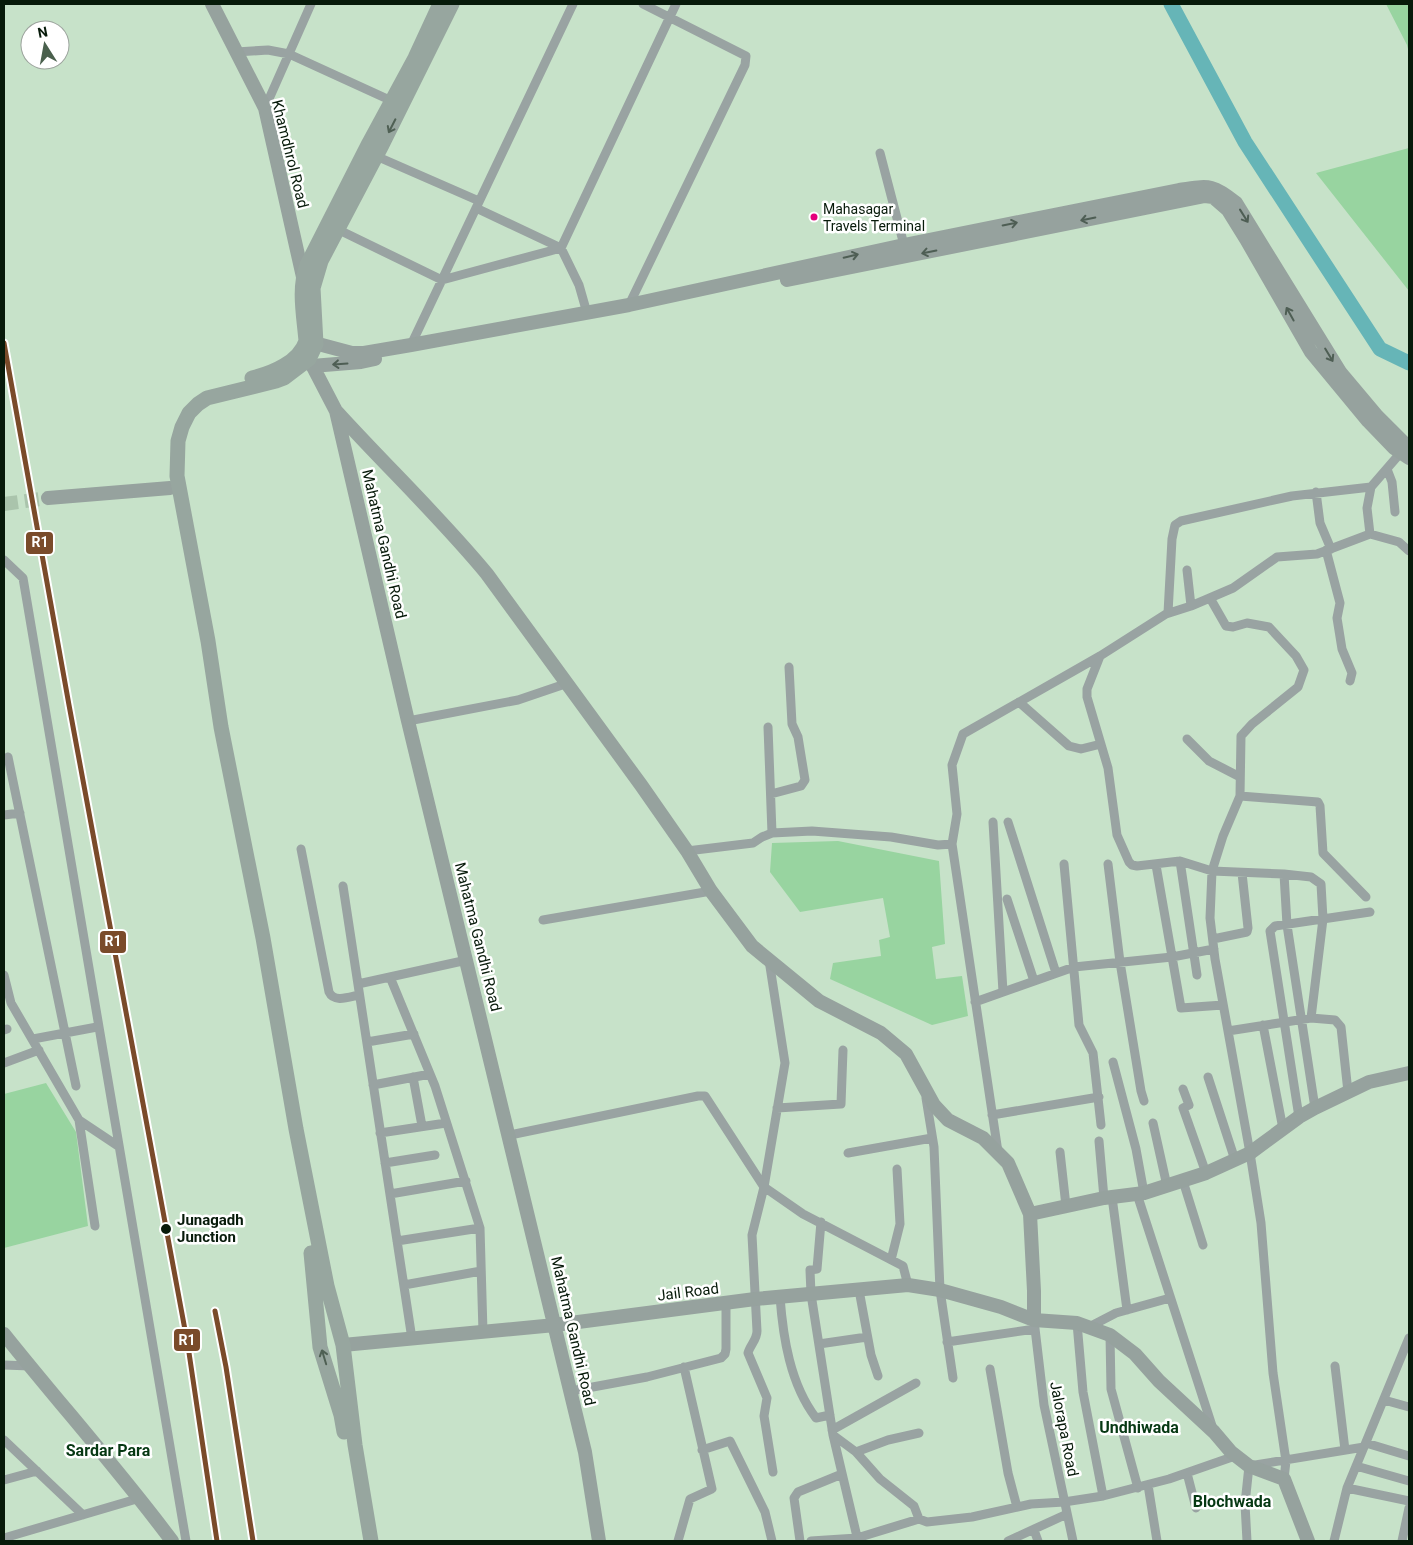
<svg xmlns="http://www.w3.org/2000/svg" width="1413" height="1545" font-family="Roboto,sans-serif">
	<rect width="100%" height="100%" fill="#c7e2c9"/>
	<path fill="#98d4a0" d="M1386,4h23v49l-2,-8z
		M1409,148v143l-93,-118z
		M838,841l101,20 6,83 -13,3 4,32 26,-3 6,40 -36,9 -102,-46 3,-16 48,-7 -2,-16 11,-3 -7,-39 -83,14 -30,-40 2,-29z
		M46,1083l30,49 12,94 -84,22v-154z"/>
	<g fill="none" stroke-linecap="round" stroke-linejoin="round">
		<path stroke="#66b5b7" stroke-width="15" d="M1171,4l74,138 135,207 29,14"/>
		<path stroke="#aac4ac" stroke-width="14" stroke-dasharray="14 7" stroke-linecap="butt" d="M4,504l44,-6"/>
		<path stroke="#99a3a2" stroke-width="9" d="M236,52l32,-2 21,4 105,48
			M265,108l46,-104
			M880,153l24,92
			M376,156l103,45
			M476,208l85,40 115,-244
			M337,229l105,51 119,-32 18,37 8,28
			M629,305l116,-240 1,-9 -103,-52
			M411,345l162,-341
			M1387,469l5,13 3,30
			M1316,492l4,31 11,26
			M1370,534l29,8 10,9
			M1326,550l14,53 -3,15 5,31 10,24 -2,8
			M4,560l19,18 163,963
			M1187,570l4,36
			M1210,598l16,28 7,1 14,-4 22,4 27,29 8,14 -6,17 -46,37 -11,12 -1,60 -17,40 -11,35 -2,47 5,41 35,194 11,70 12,150 13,88 -2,18
			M1168,613l4,-74 3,-14 6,-4 111,-25 79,-9 32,-37
			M1100,656l-13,33v8l21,71 9,67 12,27 3,3 5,1 43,-5 32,10 72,3 27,3 10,7 2,35 -12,99
			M1019,702l50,44 12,3 20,-5
			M408,721l110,-21 50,-17
			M768,727l4,106
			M1187,739l22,22 31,16
			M8,757l68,329
			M771,794l30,-8 4,-6 -7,-43 -6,-13 -3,-57
			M1240,796l78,6 2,4 3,47 43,44
			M4,815l16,-2
			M993,822l10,170
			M1008,822l48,151
			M301,849l28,143c5,11 20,5 30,3
			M687,851l66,-8 9,-6 10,-4 40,-2 79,6 47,8 14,-1
			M1180,861l17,114
			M1064,864l15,161 14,28 8,72
			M1108,864l12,98 21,129 3,10
			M1156,865l25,143 42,-3
			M1284,874l3,51 28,183
			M343,886l69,453
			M1007,899l27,82
			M543,920l168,-29
			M1213,939l34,-7 1,-4 -6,-55
			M769,960l16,103 -21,124 -12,48 5,96c0,9 -7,14 -9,22l19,45 -3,18 9,56
			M4,975l7,28 68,117 39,26
			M390,977l45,109 45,142 3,104
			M358,984l109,-24
			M975,1002l99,-35 98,-10 42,-8
			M1263,1025l20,104
			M4,1030l3,-1
			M1228,1031l83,-13 24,2 6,7 7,65
			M33,1039l64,-12
			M367,1042l47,-8
			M1113,1062l23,87 8,44
			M4,1063l35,-13
			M413,1077l9,49
			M1208,1077l27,83
			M373,1085l57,-11
			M1183,1089l6,16 -6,3 23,65
			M926,1098l8,49 6,143 13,88
			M777,1108l64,-4 2,-54
			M992,1115l107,-18
			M1299,1117l-29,-186 5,-5 95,-14
			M79,1120l16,106
			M1153,1123l14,63
			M380,1133l66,-10
			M510,1135l188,-39h7l59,91 39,27 100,52 5,19
			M1099,1141l5,57
			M998,1152l-46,-308 5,-30 -5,-49 11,-31 137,-78 66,-42 25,-8 42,-18 44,-31 40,-3 53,-20 -3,-26 4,-21
			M1060,1152l6,54
			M848,1153l84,-15
			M385,1163l50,-8
			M1183,1181l20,64
			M390,1194l76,-13
			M1137,1194l76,235
			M1112,1197l15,113
			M821,1222l-4,47 -7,1 1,24 22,141 25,106
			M397,1241l83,-13
			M891,1260l9,-36 -3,-55
			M404,1285l77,-14
			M859,1290l12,65 7,21
			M780,1297c3,40 10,87 36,121l14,-3
			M1034,1320l10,85 29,136
			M1077,1323l6,69 20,104
			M1089,1327l27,-14 54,-15
			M1110,1335l1,54 27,99
			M947,1342l88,-13
			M819,1344l48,-7
			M4,1365l26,1
			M1335,1366l10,84
			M990,1369l18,104 9,34
			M571,1391l76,-14 74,-19 4,-4 1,-5v-45
			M1384,1400l25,7
			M832,1430l84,-47
			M833,1435l23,17 24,27 34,27 5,13
			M4,1440l79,75
			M1366,1443l43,13
			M702,1450l28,-9 35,71 7,29
			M856,1452l32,-12 31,-7
			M1356,1466l53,15
			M1187,1473l9,35
			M4,1480l33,-9
			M1148,1485l9,56
			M1347,1488l62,13
			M1034,1530l4,11
			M4,1538l136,-40
			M678,1541l12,-42 22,-10 -28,-122
			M800,1541l-6,-43 4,-6 44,-18
			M811,1541l46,-3 62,-19 8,3 45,-5 59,-13 33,-2 39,-6 66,-17 66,-23
			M1008,1541l59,-27
			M1247,1541l-2,-37 4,-38 115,-19
			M1334,1541l13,-53 62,-150
			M1402,1541l7,-33"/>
		<path stroke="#96a29e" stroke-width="14" d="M212,4l53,104 38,169 2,3
			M787,280l418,-84 8,1 15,13 18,29 65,113 57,69 26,27 15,10
			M307,341l45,12h12l47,-8 218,-40 275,-60 275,-55c29,-4 33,-7 57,13l104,169 37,44 32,32
			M309,359l27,52 72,310 177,731 14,89
			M312,366l49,-4 14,-3
			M337,412c50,55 103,105 150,162l154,211 46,66 24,40 41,55 67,55 62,32 25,21 28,51 14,15 35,18 25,25 22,51 4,77v29
			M48,498l122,-10
			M1030,1214l74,-16 40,-5 62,-20 44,-20 49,-36 16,-9 54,-26 40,-9
			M4,1334c55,69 115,136 168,207
			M343,1345l212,-20 200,-26 153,-14 32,5 61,17 33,13 43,3 33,12 25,19 24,27 55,51 17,20 18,14 35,13 24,62"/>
		<path stroke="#97a69f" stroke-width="15" d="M252,378c21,-5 47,-16 54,-37 -2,-25 -8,-52 1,-76l62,-122 46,-85 25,-54
			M311,1253l9,94 21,68 3,17
			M371,1541l-16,-96 -12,-100 -16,-59 -31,-157 -33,-191 -42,-211 -13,-86 -31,-165 1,-35 4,-14 7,-14 9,-9 9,-6 69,-17 8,-3 25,-19 7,-15 -3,-56 8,-27 61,-116 70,-141"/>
		<g stroke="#fff" stroke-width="9">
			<path id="rail-1" d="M4,343l65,362 119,641 29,195
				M215,1311l11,56 27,174"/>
		</g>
		<use href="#rail-1" stroke="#7a4b2a" stroke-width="5"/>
	</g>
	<defs><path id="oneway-shaft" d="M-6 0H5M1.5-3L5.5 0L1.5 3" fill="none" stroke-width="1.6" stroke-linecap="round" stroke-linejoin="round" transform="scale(1.25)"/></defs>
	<g stroke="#4f6054">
		<use href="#oneway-shaft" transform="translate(392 126) rotate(117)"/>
		<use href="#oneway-shaft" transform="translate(324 1357) rotate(-107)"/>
	</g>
	<g stroke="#4e5e54">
		<use href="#oneway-shaft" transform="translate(1244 216) rotate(58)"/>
		<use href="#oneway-shaft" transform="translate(1088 219) rotate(168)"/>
		<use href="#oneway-shaft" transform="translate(1010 224) rotate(-11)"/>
		<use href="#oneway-shaft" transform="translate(929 252) rotate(169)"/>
		<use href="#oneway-shaft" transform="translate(851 256) rotate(-13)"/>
		<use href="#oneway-shaft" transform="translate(1290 314) rotate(-119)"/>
		<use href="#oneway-shaft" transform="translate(1329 355) rotate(59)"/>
		<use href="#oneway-shaft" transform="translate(340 364) rotate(176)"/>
	</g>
	<circle fill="#e5007d" stroke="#fff" stroke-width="2" cx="814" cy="217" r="4.5"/>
	<circle fill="#071a0a" stroke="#fff" stroke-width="2" cx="166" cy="1229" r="6"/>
	<g text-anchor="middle" stroke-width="5" stroke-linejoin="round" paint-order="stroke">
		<g font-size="14" fill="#071a0a" stroke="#fff" text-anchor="start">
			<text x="823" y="214">Mahasagar<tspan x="823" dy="17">Travels Terminal</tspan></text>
		</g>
		<g font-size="15" fill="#071a0a" stroke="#fff">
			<text transform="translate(290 154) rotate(76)" y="5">Khamdhrol Road</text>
			<text transform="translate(384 544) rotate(77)" y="5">Mahatma Gandhi Road</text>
			<text transform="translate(478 937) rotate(76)" y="5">Mahatma Gandhi Road</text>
			<text transform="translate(688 1292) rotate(-7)" y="5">Jail Road</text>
			<text transform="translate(573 1331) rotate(77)" y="5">Mahatma Gandhi Road</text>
			<text transform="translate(1064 1429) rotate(79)" y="5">Jalorapa Road</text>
		</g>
		<g font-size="15" font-weight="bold" fill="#071a0a" stroke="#fff" text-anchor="start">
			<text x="177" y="1225">Junagadh<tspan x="177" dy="17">Junction</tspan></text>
		</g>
		<g font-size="16" font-weight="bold" fill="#063813" stroke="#fff">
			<text x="1139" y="1433">Undhiwada</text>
			<text x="108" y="1456">Sardar Para</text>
			<text x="1232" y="1507">Blochwada</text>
		</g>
	</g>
	<g stroke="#fff" stroke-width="2">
		<rect x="25" y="531" width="29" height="24" rx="5" fill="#7a4b2a"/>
		<rect x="99" y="930" width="28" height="24" rx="5" fill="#7a4b2a"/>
		<rect x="173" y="1328" width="28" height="24" rx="5" fill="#7a4b2a"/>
	</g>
	<g font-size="14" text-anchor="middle" font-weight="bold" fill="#fff">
		<text x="40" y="547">R1</text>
		<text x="113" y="946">R1</text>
		<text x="187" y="1345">R1</text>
	</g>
	<rect width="1413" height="1545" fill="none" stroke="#071a0a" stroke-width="10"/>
	<g transform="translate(45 45) rotate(349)"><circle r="24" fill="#ffffff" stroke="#9ca39d"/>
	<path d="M0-4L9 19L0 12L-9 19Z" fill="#4a604d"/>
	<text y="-8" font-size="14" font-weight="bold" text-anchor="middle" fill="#071a0a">N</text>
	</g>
</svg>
